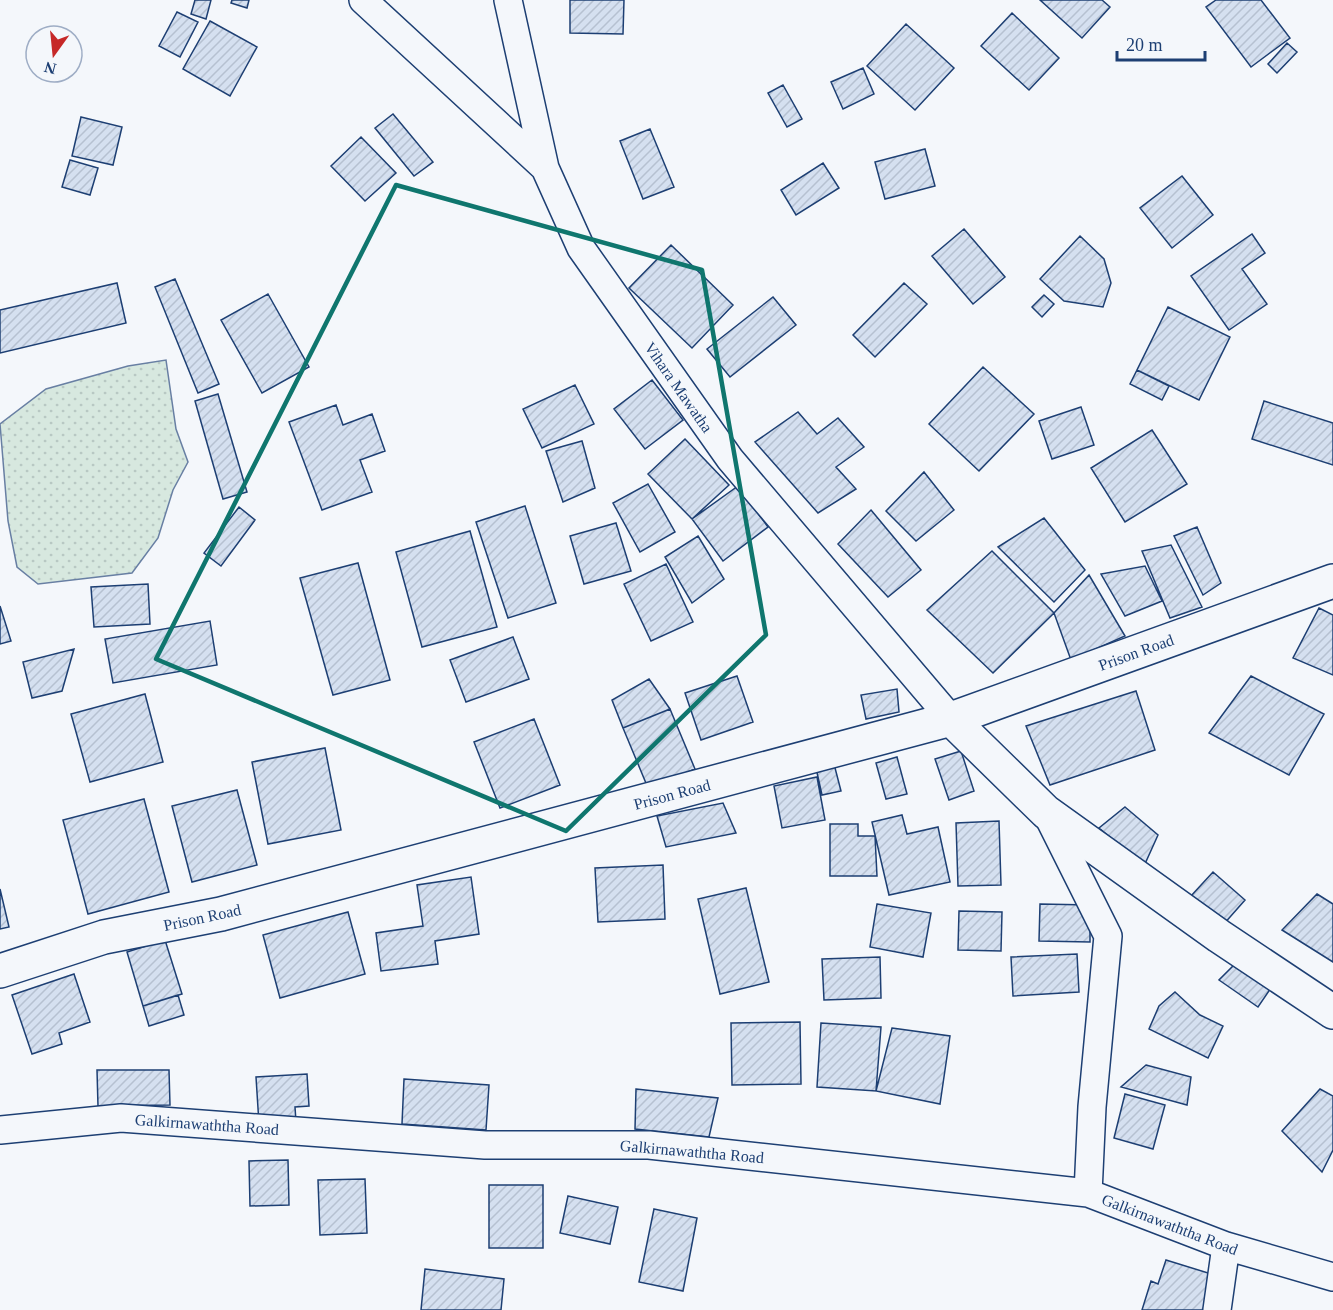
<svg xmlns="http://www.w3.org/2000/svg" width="1333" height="1310" font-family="Georgia,serif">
	<defs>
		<pattern id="grass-dots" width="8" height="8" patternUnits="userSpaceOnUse" patternTransform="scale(1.5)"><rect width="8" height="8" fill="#d7e8df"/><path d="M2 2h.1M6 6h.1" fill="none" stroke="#b8c8c3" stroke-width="1.8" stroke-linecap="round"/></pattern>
		<pattern id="building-hatch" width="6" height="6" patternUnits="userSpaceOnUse" patternTransform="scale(1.5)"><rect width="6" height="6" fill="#d5e0f0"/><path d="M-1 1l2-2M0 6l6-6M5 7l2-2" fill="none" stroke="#b6c1d1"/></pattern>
	</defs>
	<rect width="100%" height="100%" fill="#f4f7fb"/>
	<path fill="url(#grass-dots)" stroke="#687fa3" stroke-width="1.5" d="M166,360l10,69 12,33 -15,28 -15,48 -26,35 -94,11 -21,-17 -9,-46 -8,-97 46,-35 82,-23z"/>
	<path fill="url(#building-hatch)" stroke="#1d3f73" stroke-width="1.5" d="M195,0h16l-5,19 -15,-5z
		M232,0h17l-2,8 -16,-5z
		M570,0h54l-1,34 -53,-1z
		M1040,0h62l8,7 -28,31z
		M1216,0h45l29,38 -39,29 -45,-60z
		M177,12l21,10 -18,35 -21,-11z
		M1012,13l47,45 -30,32 -48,-44z
		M210,21l47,26 -27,49 -47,-27z
		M906,24l48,44 -39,42 -48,-44z
		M1287,43l10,9 -20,21 -9,-9z
		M863,68l11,26 -31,15 -12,-27z
		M783,85l19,34 -15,8 -19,-34z
		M393,114l40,48 -19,14 -39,-48z
		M81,117l41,10 -9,38 -41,-9z
		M650,129l24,58 -31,12 -23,-58z
		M361,137l35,36 -31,28 -34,-35z
		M925,149l10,37 -50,13 -10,-37z
		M70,160l28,8 -8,27 -28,-8z
		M823,163l16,25 -43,27 -15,-25z
		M1182,176l31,39 -41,33 -32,-40z
		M964,229l41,48 -32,27 -41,-48z
		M1252,234l13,19 -23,16 25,35 -38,26 -38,-54z
		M1080,236l24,23 7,24 -8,24 -39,-6 -24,-22z
		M671,245l62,60 -41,43 -63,-60z
		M175,279l44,105 -21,9 -43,-106z
		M117,283l9,40 -126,30v-43z
		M904,283l23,21 -52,53 -22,-22z
		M268,294l41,73 -47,26 -41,-73z
		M1044,295l10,9 -12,13 -10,-10z
		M773,297l23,28 -66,52 -23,-28z
		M1168,307l62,30 -31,63 -62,-30z
		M983,367l51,47 -55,57 -50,-47z
		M1137,370l32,16 -7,14 -32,-16z
		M652,380l31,40 -38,29 -31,-40z
		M575,385l19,39 -52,24 -19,-39z
		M218,394l29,98 -24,7 -28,-98z
		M1264,401l69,22v42l-81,-26z
		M336,405l7,20 29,-11 13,37 -25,9 12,32 -50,18 -33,-88z
		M1081,407l13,38 -42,14 -13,-38z
		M798,412l19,22 21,-16 26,29 -28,20 20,22 -38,24 -63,-71z
		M1152,430l35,54 -62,38 -34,-54z
		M685,439l44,46 -37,34 -44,-45z
		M582,441l13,47 -32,14 -17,-51z
		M924,472l30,38 -38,31 -30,-30z
		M648,484l27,48 -35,20 -27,-49z
		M738,486l30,41 -45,34 -31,-42z
		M525,506l31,97 -48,15 -32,-96z
		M239,507l16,13 -34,46 -17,-13z
		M871,510l50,60 -33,27 -50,-53z
		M1044,518l41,52 -31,32 -56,-55z
		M616,523l15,48 -47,13 -14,-48z
		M1197,527l24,56 -18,12 -29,-59z
		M470,531l27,96 -75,20 -26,-95z
		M698,536l26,43 -32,24 -27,-46z
		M1171,545l31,62 -32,11 -28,-67z
		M992,551l62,62 -61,60 -66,-63z
		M358,563l32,117 -57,15 -33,-117z
		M666,564l27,58 -42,19 -27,-57z
		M1145,566l17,35 -37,15 -24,-42z
		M1089,575l36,61 -54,24 -17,-47z
		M148,584l2,40 -56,3 -3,-40z
		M0,606l11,35 -11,3z
		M1319,608l14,7v60l-40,-17z
		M210,621l7,44 -104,18 -8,-44z
		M513,637l16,42 -63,23 -16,-42z
		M74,649l-12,42 -30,7 -9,-36z
		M737,676l16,46 -52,18 -16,-47z
		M1251,676l73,38 -35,61 -80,-42z
		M649,679l21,30 -47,19 -11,-28z
		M897,689l2,23 -33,7 -5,-24z
		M1136,691l19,59 -105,35 -24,-59z
		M145,694l18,68 -73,20 -19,-68z
		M670,709l25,60 -47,19 -25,-60z
		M534,719l26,66 -60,23 -26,-66z
		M325,748l16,82 -73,14 -16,-82z
		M961,751l13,40 -25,9 -14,-41z
		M897,757l10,37 -21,5 -10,-36z
		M834,764l7,27 -19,4 -6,-27z
		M817,777l8,43 -43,8 -8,-42z
		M237,790l20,75 -65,17 -20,-76z
		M144,799l25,93 -81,22 -25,-94z
		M723,803l13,30 -70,14 -9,-31z
		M1125,807l33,28 -14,31 -45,-38z
		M902,815l5,19 31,-7 12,55 -61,13 -17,-73z
		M999,821l2,64 -43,1 -2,-63z
		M830,824h28v12h17l2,40h-47z
		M663,865l2,54 -67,3 -3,-54z
		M1213,872l32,28 -22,25 -32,-29z
		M471,877l8,57 -44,7 3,23 -57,7 -5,-38 47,-7 -6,-41z
		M746,888l23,94 -49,12 -22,-95z
		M0,889l9,38 -9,2z
		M1317,894l16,10v58l-51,-32z
		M877,904l54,9 -8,44 -53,-10z
		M1040,904l50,1v37l-51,-1z
		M959,911l43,1 -1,39 -43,-1z
		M348,912l17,62 -85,24 -17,-63z
		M165,940l17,54 -39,12 -16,-54z
		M1077,954l2,38 -66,4 -2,-39z
		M880,957l1,41 -57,2 -2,-41z
		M1237,962l34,26 -13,19 -39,-27z
		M74,974l16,48 -31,11 3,11 -30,10 -20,-59z
		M1175,992l25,23 23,11 -15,32 -59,-29 10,-23z
		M178,995l6,20 -35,11 -6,-20z
		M800,1022l1,62 -69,1 -1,-62z
		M821,1023l60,4 -5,64 -59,-4z
		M892,1028l58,8 -10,68 -64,-13z
		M1146,1065l45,12 -4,28 -66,-18z
		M97,1070h72l1,35 -72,1z
		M307,1074l2,32 -14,1 1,15 -37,2 -3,-47z
		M404,1079l85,6 -3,45 -84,-6z
		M636,1089l82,9 -9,39 -74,-8z
		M1320,1089l13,7v54l-11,22 -40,-41z
		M1125,1094l40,11 -12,44 -39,-11z
		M288,1160l1,45 -39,1 -1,-45z
		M365,1179l2,54 -47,2 -2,-55z
		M489,1185h54v63h-54z
		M568,1196l50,11 -8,37 -50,-11z
		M654,1209l43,9 -14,73 -44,-9z
		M1166,1260l55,17 -10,33h-69l9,-29 7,3z
		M425,1269l79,10 -3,31h-80z"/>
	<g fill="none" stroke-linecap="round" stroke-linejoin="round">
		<g stroke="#1d3f73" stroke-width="30">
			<path id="minor" d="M363,0l182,168
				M508,0l37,168 36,80 149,211 221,260
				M1046,812l62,124 -16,171 -4,86
				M0,1130l121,-12 364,27h164l439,48 138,53 107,31
				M1217,1310l9,-64"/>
		</g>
		<g stroke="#1d3f73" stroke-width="36">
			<path id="tertiary" d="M951,719l95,93 173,124 114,76
				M0,971l104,-34 117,-23 730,-195 382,-138"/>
		</g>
		<use href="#minor" stroke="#f4f7fb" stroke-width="27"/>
		<use href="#tertiary" stroke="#f4f7fb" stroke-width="33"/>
	</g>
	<path fill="none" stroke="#0f766e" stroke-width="4.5" stroke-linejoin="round" d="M396,185l306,85 64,365 -200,196 -410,-172z"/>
	<g text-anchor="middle" stroke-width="4.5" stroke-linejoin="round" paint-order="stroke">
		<g font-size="16" fill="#1d3f73" stroke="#f4f7fb">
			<text transform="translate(679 387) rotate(55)" y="6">Vihara Mawatha</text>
			<text transform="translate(1136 652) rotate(-20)" y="6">Prison Road</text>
			<text transform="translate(672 794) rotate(-15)" y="6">Prison Road</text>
			<text transform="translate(202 917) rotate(-12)" y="6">Prison Road</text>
			<text transform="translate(207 1124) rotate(4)" y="6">Galkirnawaththa Road</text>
			<text transform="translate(692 1151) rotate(5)" y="6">Galkirnawaththa Road</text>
			<text transform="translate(1170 1224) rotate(21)" y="6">Galkirnawaththa Road</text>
		</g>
	</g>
	<g transform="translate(54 54) rotate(195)"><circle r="28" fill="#f4f7fb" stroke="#9eadc5" stroke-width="1.5"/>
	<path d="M0-4.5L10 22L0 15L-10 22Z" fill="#c62828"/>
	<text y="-9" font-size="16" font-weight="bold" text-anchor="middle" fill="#1d3f73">N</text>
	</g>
	<path d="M1117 51v9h88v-9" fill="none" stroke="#1d3f73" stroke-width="3"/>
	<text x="1126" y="51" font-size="18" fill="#1d3f73" stroke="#f4f7fb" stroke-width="4.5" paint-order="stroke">20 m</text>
</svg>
